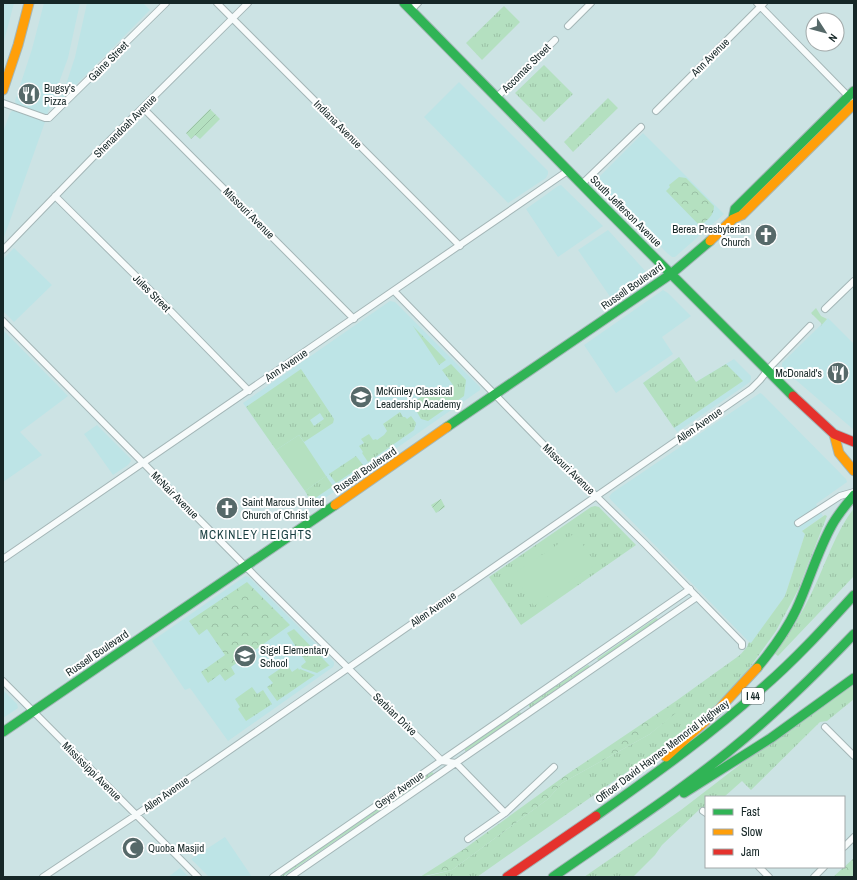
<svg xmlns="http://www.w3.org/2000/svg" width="857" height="880" font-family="'Archivo Narrow',sans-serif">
	<defs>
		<pattern id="grass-tufts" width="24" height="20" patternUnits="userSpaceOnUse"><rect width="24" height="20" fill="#b4e0c0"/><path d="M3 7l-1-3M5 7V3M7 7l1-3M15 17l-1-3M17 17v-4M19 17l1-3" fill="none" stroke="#9ac0a5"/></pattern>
		<pattern id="forest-crowns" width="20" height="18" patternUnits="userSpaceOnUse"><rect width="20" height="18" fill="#b4e0c0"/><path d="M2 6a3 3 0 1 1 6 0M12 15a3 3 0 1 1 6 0" fill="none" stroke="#9ac0a5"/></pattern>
		<pattern id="garden-furrows" width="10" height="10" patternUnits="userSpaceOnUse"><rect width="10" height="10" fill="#b4e0c0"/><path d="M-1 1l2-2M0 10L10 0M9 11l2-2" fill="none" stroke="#9ac0a5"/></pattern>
	</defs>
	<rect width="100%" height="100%" fill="#cce3e4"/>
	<path fill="#bde4e6" d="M3,3h11l-11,42z
		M44,3h36l-12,55 -21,57 -31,-11 -1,-3 17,-52z
		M87,3h56l7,7 -89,90 14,-43z
		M459,82l89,89v3l-2,4 -38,25 -84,-86z
		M12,111h2l31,11 -42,118v-108l7,-19z
		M643,133l81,81 -49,43h-3l-5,-4 -69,-70v-3l1,-3z
		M561,185l42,41 -45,31 -32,-48 32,-23z
		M608,230l40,44 -2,5 -33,22 -35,-51z
		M14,248l38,37 -38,37 -11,-11v-52z
		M663,290l5,3 23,23 -29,21 11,17 -57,39 -32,-48z
		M390,301l5,1 85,85v3l-165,115 -72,-102z
		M828,318l26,26v86l-72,-62v-5z
		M3,330l65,66 -48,36 22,23 -39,27z
		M679,357l17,25 38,-23 17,17v3l-1,3 -7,5 -66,45 -34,-49z
		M760,393l2,1 84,85 1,3 -31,22 7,12 -21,15 3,3 -20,62 -34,48 -140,-144 -2,-3 3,-4z
		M97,425l33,33 1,3 -3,4 -15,10 -29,-41z
		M246,576l3,1 85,85v3l-1,2 -105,74 -38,-53 -5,2 -33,-49 92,-64z
		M3,690l14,14 1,4 -15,10z
		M225,837l27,40h-43l-18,-18z
		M180,868l9,9h-21z"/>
	<path fill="url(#grass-tufts)" fill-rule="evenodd" d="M504,6l16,16 -38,38 -16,-17z
		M544,65l29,29 -29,28 -29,-29z
		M608,98l10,10 -45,44 -9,-10z
		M816,308l5,8 6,3 -7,8 2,-3 -11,-11z
		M413,326l33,34 -7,5z
		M679,357l17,25 30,-18 17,17 -69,47 -31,-45z
		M451,364l15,16 -2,16 -36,25 -7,-2 -4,-7 3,-2 -1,-2 2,-3 -4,-5 17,-12 5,7 10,-5v-2l4,-3 -11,-15z
		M301,369l33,50 -1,4 -29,19 -5,-7 -23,15 -30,-43zM320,413l4,6 -10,7 -4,-6z
		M400,412l3,5h2l2,2 4,-3 5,7 -2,7 -46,32 -6,-9 1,-1 -4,-6 5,-3 -3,-4 8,-5 4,6 3,-1 1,1 7,-5 3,-4 -4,-7z
		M356,456l7,9 -27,18 -7,-9z
		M326,476l7,10 -22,15 -6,-10z
		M595,506l4,1 37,38 -115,80 -32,-48 102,-70z
		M854,508v68l-76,80 -4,-3c16,-19 28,-40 39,-63 13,-27 22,-57 41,-82z
		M825,515l2,1 -29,74 -22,41 -33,46 -38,38 -34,26 -194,136h-53l28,-7 96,-71 14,-16 88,-49 26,-22v-11l64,-46 7,-8 2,-5 2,1 34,-47 20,-62 -3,-3z
		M656,618l2,1 -1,2 -58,40 -2,-2z
		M294,629l35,36h1l-13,8 -15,-5 -1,-2 5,-4 -19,-29z
		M287,664l5,8 6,-4 1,2 1,-1 15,6 -38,26 -10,-14 6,-4 -5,-6z
		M588,665l2,1 -1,1 -58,40h-2v-3z
		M854,682v17l-27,22 -7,1 -69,68 -9,-9 -18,16h-18v12l-5,-1 -39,37 -7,10 -22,22h-49l97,-67 78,-60z
		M252,687l5,7 6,-4 9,14 -26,17 -8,-12 2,-2 -5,-8z
		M519,712l2,1 -1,2 -54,36h-1v-3z
		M432,772l2,2 -152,103h-3z"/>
	<path fill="url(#forest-crowns)" d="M679,177l7,1 28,28c0,10 -7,14 -14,20l-34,-35 4,-4 -1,-2z
		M247,582l43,43 -59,42 4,7 -10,7 -5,-7 -12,9 -7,-11 24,-17 -18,-26 -8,6 -10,-14z
		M676,701l1,11 -27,22 -88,49 -14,16 -96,71 -32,7 44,-28 102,-74z
		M854,858v19h-21z"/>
	<path fill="url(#garden-furrows)" d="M210,109l10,10 -20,20 -5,-4 -4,4 -5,-6z
		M441,499l4,8 -9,6 -5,-8z"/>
	<path fill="#b4e0c0" d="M299,435l27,41 -21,15 -29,-41z
		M575,533l21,31 -62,42 -21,-32z"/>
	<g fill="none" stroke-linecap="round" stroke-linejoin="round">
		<g stroke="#a4b6b7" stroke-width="8">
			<path id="street" d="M217,3l243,243
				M757,3l93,95
				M411,10l7,-7
				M568,26l23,-23
				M497,97l58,-57
				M3,103l42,15h4l117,-115
				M143,108l211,211
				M656,111l108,-108
				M582,184l59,-57
				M55,196l97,96 97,99
				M3,250l97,-100 148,-147
				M394,291l153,157 97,95 98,100v3
				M825,309l29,-28
				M3,321l251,254 188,186 14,2 49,50
				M798,523l42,-27 14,-4
				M3,559l566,-389
				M3,681l195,196
				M825,727l29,29
				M703,811l3,2
				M468,839l37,-26 49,-46
				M844,847l10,-10
				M759,867l10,10
				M43,877l93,-62 615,-426 9,-9 12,-15 38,-39
				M273,877l417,-288
				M290,877l407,-280
				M814,877l10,-10"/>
		</g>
		<g stroke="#a4b6b7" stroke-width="11">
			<path id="fast" d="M404,3l195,199 194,194
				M733,219l2,-10 119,-118
				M447,427l224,-153 39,-33
				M757,668c15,-18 29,-37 39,-58 13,-28 21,-58 36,-85 6,-11 14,-20 22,-30
				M3,732l332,-227
				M684,793l87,-55 83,-60
				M596,816c56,-40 113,-80 164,-126 34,-29 64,-62 94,-95
				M553,877c59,-41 119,-80 175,-125 45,-36 86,-76 126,-118"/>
		</g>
		<g stroke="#a4b6b7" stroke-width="11">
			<path id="slow" d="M3,90l15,-45 11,-42
				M710,241l23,-22 9,-4 112,-111
				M834,434l5,19 15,18
				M335,505l112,-78
				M666,757l54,-49 37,-40"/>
		</g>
		<g stroke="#a4b6b7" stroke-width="11">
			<path id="jam" d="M793,396l41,38 20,8
				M507,877l89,-61"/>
		</g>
		<use href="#street" stroke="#f7fbfb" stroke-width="6"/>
		<use href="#fast" stroke="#30b455" stroke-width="9"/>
		<use href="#slow" stroke="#ff9f0a" stroke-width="9"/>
		<use href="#jam" stroke="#e5322d" stroke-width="9"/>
	</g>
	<defs>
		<g id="restaurant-disc" transform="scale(1.15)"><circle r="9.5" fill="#566969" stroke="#fff"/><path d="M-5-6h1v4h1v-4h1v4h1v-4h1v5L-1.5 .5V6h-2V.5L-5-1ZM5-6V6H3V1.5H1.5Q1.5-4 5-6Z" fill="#fff"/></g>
		<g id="church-disc" transform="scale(1.15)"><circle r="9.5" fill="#566969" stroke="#fff"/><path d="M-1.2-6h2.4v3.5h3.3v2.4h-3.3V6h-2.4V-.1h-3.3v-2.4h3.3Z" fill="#fff"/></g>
		<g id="school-disc" transform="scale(1.15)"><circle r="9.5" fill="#566969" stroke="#fff"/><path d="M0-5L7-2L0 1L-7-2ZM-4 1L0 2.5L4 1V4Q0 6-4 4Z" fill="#fff"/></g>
		<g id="mosque-disc" transform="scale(1.15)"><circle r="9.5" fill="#566969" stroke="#fff"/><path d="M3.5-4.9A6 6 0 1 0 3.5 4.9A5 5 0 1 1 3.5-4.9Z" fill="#fff"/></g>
	</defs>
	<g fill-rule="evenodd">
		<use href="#restaurant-disc" x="29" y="94"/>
		<use href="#church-disc" x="766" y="235"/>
		<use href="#restaurant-disc" x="838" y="373"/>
		<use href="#school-disc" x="361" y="397"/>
		<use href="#church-disc" x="227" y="508"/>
		<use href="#school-disc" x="245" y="656"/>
		<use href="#mosque-disc" x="133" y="848"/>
	</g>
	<g text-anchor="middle" stroke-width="4" stroke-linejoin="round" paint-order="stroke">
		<rect fill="#fff" stroke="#5c6868" stroke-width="1" x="742" y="688" width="22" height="16" rx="3"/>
		<g font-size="10" font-weight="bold" fill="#162727">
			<text x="753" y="700">I 44</text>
		</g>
		<g font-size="11" fill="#162727" stroke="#fff">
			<text transform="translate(710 57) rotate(-45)" y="4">Ann Avenue</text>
			<text transform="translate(108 61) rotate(-45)" y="4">Gaine Street</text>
			<text transform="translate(526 68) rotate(-45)" y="4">Accomac Street</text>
			<text transform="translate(338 124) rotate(45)" y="4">Indiana Avenue</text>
			<text transform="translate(125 126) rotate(-45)" y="4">Shenandoah Avenue</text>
			<text transform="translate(626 211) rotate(45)" y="4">South Jefferson Avenue</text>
			<text transform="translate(249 213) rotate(45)" y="4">Missouri Avenue</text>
			<text transform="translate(632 286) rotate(-35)" y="4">Russell Boulevard</text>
			<text transform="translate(152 293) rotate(45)" y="4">Jules Street</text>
			<text transform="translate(286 365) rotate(-34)" y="4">Ann Avenue</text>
			<text transform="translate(699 425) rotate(-35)" y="4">Allen Avenue</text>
			<text transform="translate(569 469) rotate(44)" y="4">Missouri Avenue</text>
			<text transform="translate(365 470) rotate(-34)" y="4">Russell Boulevard</text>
			<text transform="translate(175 495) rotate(45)" y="4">McNair Avenue</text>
			<text transform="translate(433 609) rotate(-35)" y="4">Allen Avenue</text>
			<text transform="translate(97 653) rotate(-34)" y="4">Russell Boulevard</text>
			<text transform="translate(395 714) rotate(44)" y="4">Serbian Drive</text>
			<text transform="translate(662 751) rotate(-37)" y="4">Officer David Haynes Memorial Highway</text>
			<text transform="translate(92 771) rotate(45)" y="4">Mississippi Avenue</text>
			<text transform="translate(399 790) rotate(-35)" y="4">Geyer Avenue</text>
			<text transform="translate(166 794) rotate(-35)" y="4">Allen Avenue</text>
		</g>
		<g font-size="11" fill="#162727" stroke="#fff" text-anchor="start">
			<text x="44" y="92">Bugsy's<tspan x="44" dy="13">Pizza</tspan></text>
			<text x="750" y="233" text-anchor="end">Berea Presbyterian<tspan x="750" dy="13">Church</tspan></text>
			<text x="822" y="377" text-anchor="end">McDonald's</text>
			<text x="376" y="395">McKinley Classical<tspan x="376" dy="13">Leadership Academy</tspan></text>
			<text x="242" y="506">Saint Marcus United<tspan x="242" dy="13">Church of Christ</tspan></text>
			<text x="260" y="654">Sigel Elementary<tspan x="260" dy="13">School</tspan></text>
			<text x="148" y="852">Quoba Masjid</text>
		</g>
		<g font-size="12" letter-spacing="1" fill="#153c3e" stroke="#fff">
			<text x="256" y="539">MCKINLEY HEIGHTS</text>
		</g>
	</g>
	<rect width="857" height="880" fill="none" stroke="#162727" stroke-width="8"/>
	<rect x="705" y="796" width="140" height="72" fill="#ffffff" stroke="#a2a9a9"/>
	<rect x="713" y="809" width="20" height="6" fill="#30b455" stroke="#a2a9a9"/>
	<text x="741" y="816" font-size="12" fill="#162727">Fast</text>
	<rect x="713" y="829" width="20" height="6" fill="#ff9f0a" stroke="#a2a9a9"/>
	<text x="741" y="836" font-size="12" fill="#162727">Slow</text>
	<rect x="713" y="849" width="20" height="6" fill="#e5322d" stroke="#a2a9a9"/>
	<text x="741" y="856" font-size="12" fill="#162727">Jam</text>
	<g transform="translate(825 32) rotate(126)"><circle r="19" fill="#ffffff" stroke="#a2a9a9"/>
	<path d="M0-3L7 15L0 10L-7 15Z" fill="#566969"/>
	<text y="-6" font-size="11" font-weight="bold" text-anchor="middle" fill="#162727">N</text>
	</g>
</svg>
